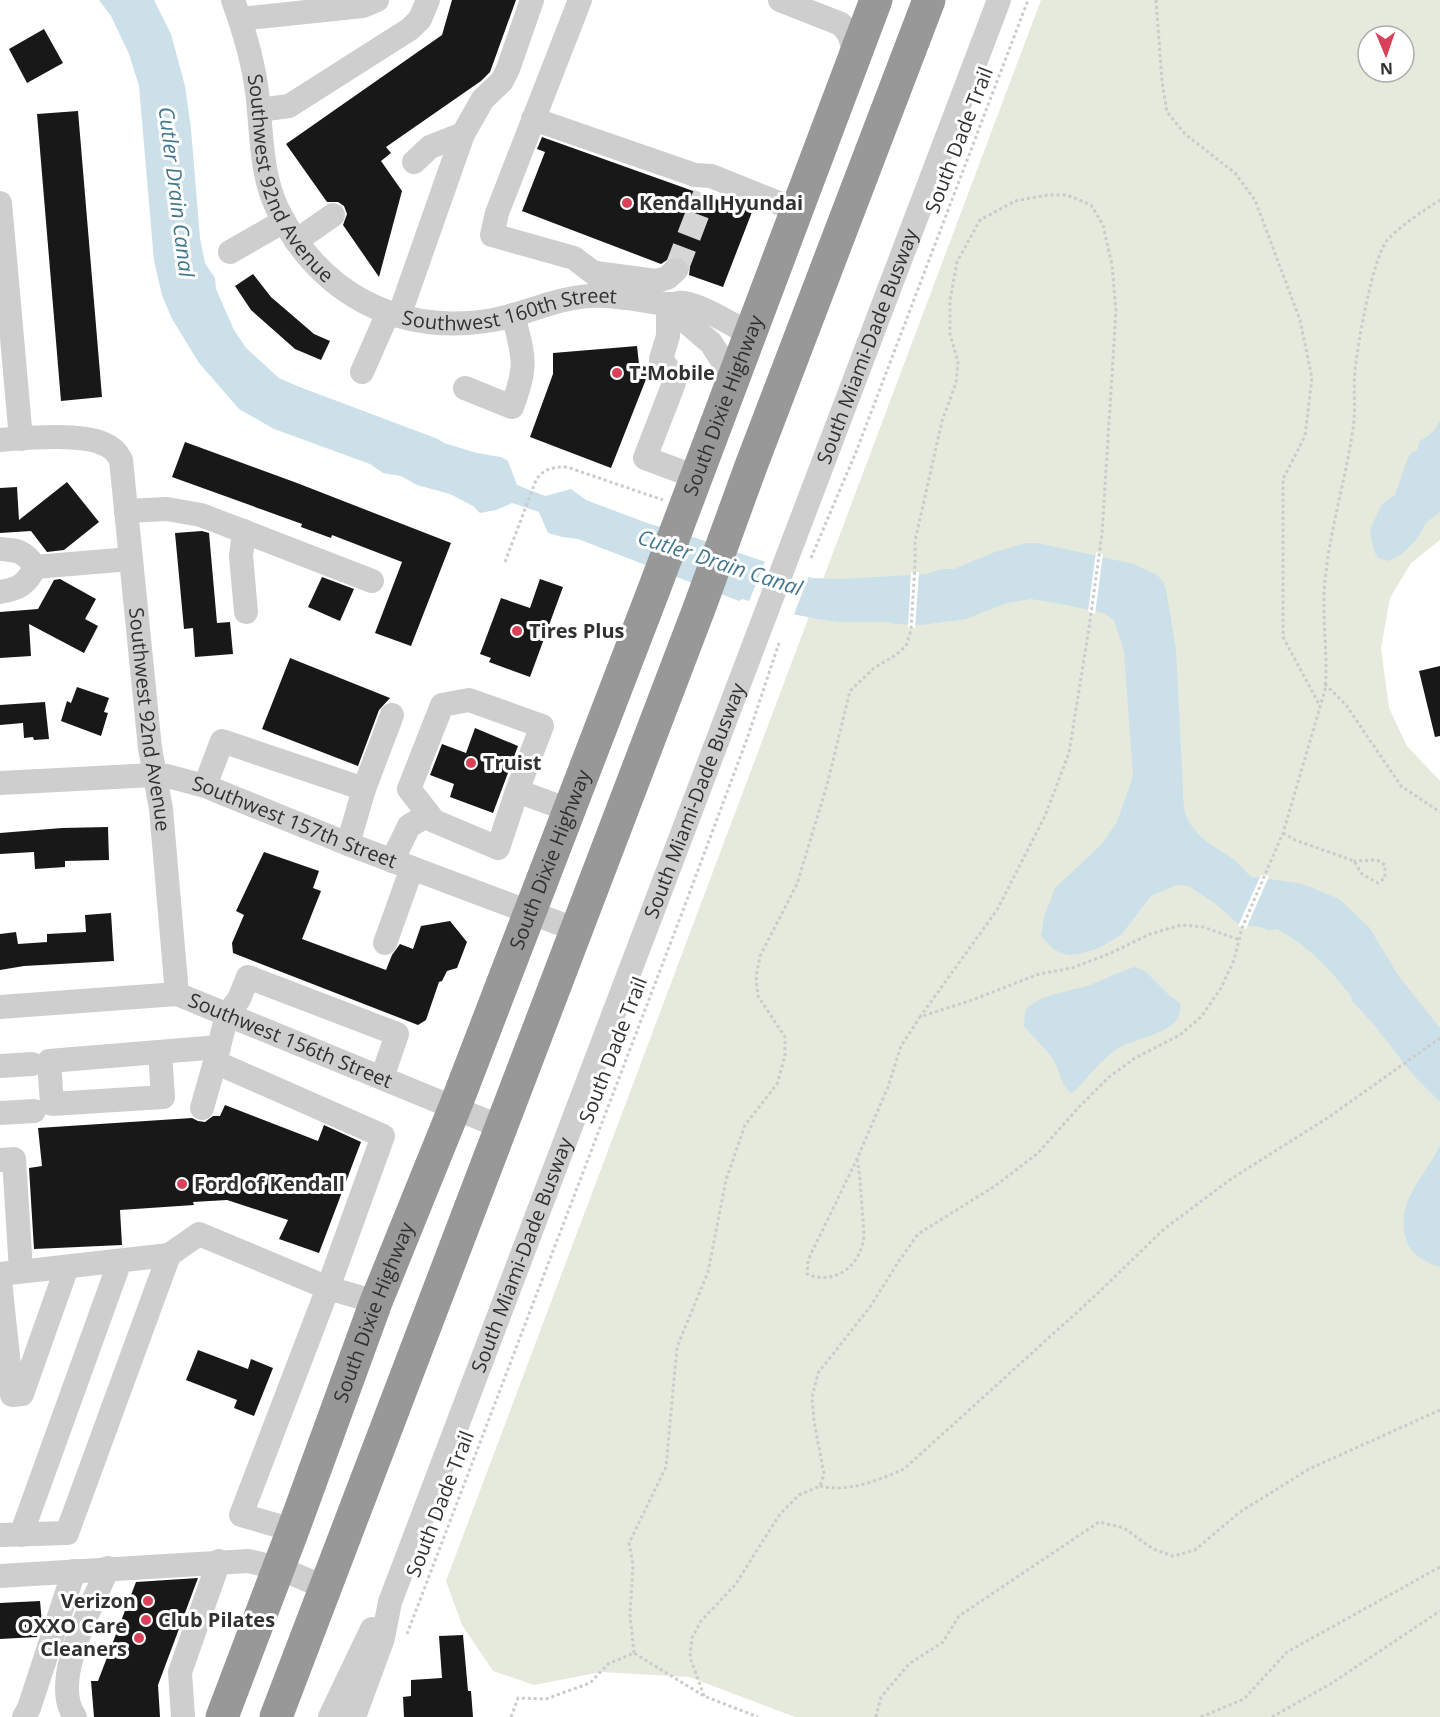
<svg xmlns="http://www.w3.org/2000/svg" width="1440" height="1717" font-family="'Open Sans',sans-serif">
	<rect width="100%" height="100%" fill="#fff"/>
	<path fill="#e5eadd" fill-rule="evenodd" d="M1041,0h399v540l-29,23 -21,35 -9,50 8,60 18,38 33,35v936h-645l-106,-40 -88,-5 -67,13 -41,-14 -31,-46 -16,-44zM1368,36h36v36h-36z"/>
	<path fill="#cbe0e9" d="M99,0h55l17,34 14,52 6,43 9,109 5,25 10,15 1,11 18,41 12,18 33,30 18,8 141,53 6,4 33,10 24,4 7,4 9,24 28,11 26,-7 15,11 61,23 49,15 116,40 30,1 85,-5 14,-5h13l41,-17 31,-9h11l97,21 23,11 6,6 3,9 10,59 8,160c7,27 28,35 49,50 7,5 12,14 21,19l3,-1 46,7 36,15 30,28 29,48 42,53v74l-26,-26 -39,-50 -23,-25 -1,-5c-24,-30 -40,-48 -74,-67l-9,1 -8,-3 -22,-3 -22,-20 -28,-18 -12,-1 -25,11 -30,39 -22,13 -20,6 -11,1 -14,-5 -13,-14 3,-19 11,-29 47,-44 15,-22 16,-46 -9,-125 -10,-31 -11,-7 -41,-9 -31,-5 -24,4 -41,16 -44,6 -27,-1 -7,-2h-49l-20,-3 -22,-4 -55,-16 -3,2 -161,-62 -16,-2 -14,-4 -9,-21 -27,-9 -16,7 -16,3 -7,-7 -23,-12 -33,-9 -16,-9 -18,-3 -13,-9 -96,-35 -35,-20 -40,-46 -28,-46 -9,-22 -8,-34 -15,-175 -10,-32 -18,-38z
		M1440,421v91l-13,10 -11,18 -14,14 -14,7 -10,-3 -3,-5 -5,-18 1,-8 11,-23 13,-9 12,-35 5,-8 5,-1 3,-10 13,-9z
		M1134,967l11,4 24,24 11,8c1,8 -1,16 -7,21 -14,12 -39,15 -56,25 -17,11 -29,29 -43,43l-3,1c-12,-10 -11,-26 -21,-38 -8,-10 -18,-19 -26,-29l1,-15c10,-16 47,-20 65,-26 15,-6 29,-13 44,-18z
		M1440,1145v122c-15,-5 -29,-12 -34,-28 -12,-37 20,-63 34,-94z"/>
	<path fill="#fff" d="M1096,552l7,2 -8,60 -7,-2z
		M766,559l43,16 -16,42 -45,-13z
		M911,572h8l-4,56h-7z
		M1261,875l8,1 -23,53 -4,-1 -4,-2z"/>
	<path fill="#181818" d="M452,0h64l-26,72 -9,9 -95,66 5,6 -10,8 21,30 -23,86 -36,-52 4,-11 -3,-8 -6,-4h-11l-41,-58 156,-109z
		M44,29l19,34 -36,20 -18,-34z
		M78,111l24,286 -41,4 -24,-287z
		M542,137l210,75 -29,75 -34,-12 1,-8 -3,-6 -6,-4 -8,-1 -12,8 -139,-53 23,-59 -8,-3z
		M253,274l18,23 43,37 16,7 -9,19 -26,-11 -44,-39 -16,-24z
		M637,346l2,18 11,5 -39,99 -81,-31 23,-63v-21z
		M185,442l112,41 154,60 -40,103 -36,-13 27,-71 -70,-27 -1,3 -30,-11 1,-3 -130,-47z
		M67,482l32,40 -35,28 -17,2 -16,-21 -31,2v-45l17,-1 2,33z
		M202,531l7,2 8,90 13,-1 3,32 -38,3 -2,-29 -9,1 -9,-96z
		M322,577l32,12 -14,32 -32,-14z
		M60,579l36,20 -11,20 13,7 -14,27 -55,-29 2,32 -31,2v-46l38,-3 16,-29z
		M540,579l23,8 -33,90 -41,-15 2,-4 -11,-4 21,-56 29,10z
		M290,658l100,40 -11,12 -21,56 -96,-37z
		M1440,666v70l-5,1 -16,-66z
		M77,687l32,11 -5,14 4,1 -7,23 -40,-15 6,-20 4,2z
		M45,702l4,37 -15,1 -1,-3 -9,1 -1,-15 -23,2v-20z
		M475,728l43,18 -25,67 -43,-16 4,-13 -24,-9 12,-31 24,9z
		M108,827l1,33 -44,1v6l-30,2 -1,-17 -34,2v-21l62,-5z
		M264,852l55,19 -6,17 8,3 -19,48 84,31 6,-15 8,-11 13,5 8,-23 29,-5 17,21 -10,26 -10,3 -5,10 -3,1 -13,38 -8,5 -185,-72 -1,-10 12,-28 -8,-4z
		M111,913l3,48 -90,5 -24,4v-36l16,-2 2,12 29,-2v-8l39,-2 -1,-17z
		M225,1105l93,36 6,-16 37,17 -42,111 -40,-14 9,-19 -61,-20 -34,2 1,3 -74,5 2,35 -88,4 -5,-81 13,-2 -4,-38 154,-10 6,3 7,1 8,-6h7z
		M198,1350l50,19 3,-10 22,9 -19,48 -20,-8 3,-8 -51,-20z
		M198,1578l-40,107 2,32h-66l-3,-36h7l38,-99z
		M40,1601l2,22 -5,14 -37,2v-36z
		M463,1635l5,56h3l2,26h-69l-1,-20 8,-1v-16l31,-2 -3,-42z"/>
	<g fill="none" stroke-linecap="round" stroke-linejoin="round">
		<path stroke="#d6d6d6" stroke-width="24" stroke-dasharray="24 12" stroke-linecap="butt" d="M676,270l29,-76"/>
		<path stroke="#cbcbcb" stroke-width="3" stroke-dasharray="3 3" stroke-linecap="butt" d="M1156,0l6,81 5,31 18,22 50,39 20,27 45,120 12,58 -7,58 -22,43v158l36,67
			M811,558l45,-106 172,-452
			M505,562l31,-82c8,-12 17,-13 31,-13l96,33
			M1325,684l21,21 55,81 39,26
			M1283,833l12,7 59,21 8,13 16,9 7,-5v-13l-8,-5 -23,1
			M857,1159c4,20 4,40 6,60 0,7 2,17 0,23 -6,27 -30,43 -56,32l1,-14 49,-101 31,-72 13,-41 19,-29 55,-18 64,-25 33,-6 39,-15 39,-19 31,-9 22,2 37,13
			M820,1486c28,7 59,-6 84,-17l192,-174 68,-66 67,-50 98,-62 111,-79
			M407,1634l278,-729 63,-169 31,-93
			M634,1653l-4,-38 3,-50 -4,-22 37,-76 11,-120 31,-75 18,-92 19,-55 32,-41 8,-28v-19l-27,-41 -2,-19 4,-21 37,-72 30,-99 23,-94 24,-23 22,-13 10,-9 5,-16 4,-65v-24l27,-120 14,-38 2,-21 -8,-28v-34l7,-38 23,-42 35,-19 32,-6h20l24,10 12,20 9,40 4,46 -14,223 -13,94 -20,125 -24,63 -48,94 -77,107
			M704,1696l-14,-39 2,-19 9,-17 34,-36 45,-71 19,-19 21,-9 4,-12 -10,-53 -2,-24 6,-24 52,-66 29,-46 19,-27 77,-48 43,-33 41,-46 30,-30 26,-19 45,-23 21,-18 20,-29 13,-28 8,-32 41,-95 42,-143c3,-32 -2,-64 -1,-96 3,-56 21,-110 29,-165 3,-20 0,-40 2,-59 3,-27 17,-108 31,-128 8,-12 41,-34 54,-42
			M511,1717l7,-19 28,1 44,-16 18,-19 26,-11 70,43 54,21
			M876,1717l5,-20 28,-33 34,-22 16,-26 140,-94 25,6 29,21 20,7 22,-6 45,-38 69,-43 131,-59
			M1201,1717l43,-18 43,-47 153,-85
			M1272,1717l60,-34 108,-72"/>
		<g stroke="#cecece" stroke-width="24">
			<path id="s1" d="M233,0c11,30 20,60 24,92 5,38 3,80 20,116 42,86 121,128 216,112 33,-6 63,-22 97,-24 26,-2 51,5 76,8 6,1 13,-2 19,-1 20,4 47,22 65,31"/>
			<path d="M580,0l-83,213 -5,22 82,23 52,40"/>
			<path d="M780,0l61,24 8,10 6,20"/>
			<path d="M240,19l123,-13 14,-6"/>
			<path d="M259,110l30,-4 121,-77 10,-10 8,-19"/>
			<path d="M533,119l162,56 16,1 85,34"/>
			<path d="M414,162l16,-15 33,-13"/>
			<path d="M0,203l21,236"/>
			<path d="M296,241l37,-26"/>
			<path d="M230,252l54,-31"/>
			<path d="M596,273l60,8 11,-3 9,-8"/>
			<path d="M668,304v32l-7,23 13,18v6l-29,75 51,19"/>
			<path d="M668,304l10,11 33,28 23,36"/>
			<path d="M399,316l64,-182 20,-35 19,-18 6,-12 24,-69"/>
			<path d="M362,372l26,-59"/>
			<path d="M465,388l47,19c16,-42 12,-50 1,-92"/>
			<path id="s2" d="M0,440c27,-2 80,-7 104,4 8,3 13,8 17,16l29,288 11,61 16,185"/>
			<path d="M126,511l41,-2 34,6 171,66"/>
			<path d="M244,531l-3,25 5,56"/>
			<path d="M0,549c17,1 25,2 35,18"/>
			<path d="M35,567l95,-8"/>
			<path d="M0,592c19,-3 27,-8 35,-25"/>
			<path id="s3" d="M0,783l154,-8 13,1 38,10 143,58 229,86"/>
			<path d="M205,786l17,-45 142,48 -16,55"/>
			<path d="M364,789l28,-74"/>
			<path d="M517,791l-19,57 -64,-27 -25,-32 33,-84 27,-5 73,26 -25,65 52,19"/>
			<path d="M392,861l17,-35 19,-11"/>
			<path d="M385,943l27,-75"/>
			<path id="s4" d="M0,1007l177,-13 324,133"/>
			<path d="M160,1052l3,45 -111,7 -3,-43 170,-14"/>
			<path d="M0,1066l32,-2"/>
			<path d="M202,1108l13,-46"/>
			<path d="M0,1113l34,-2"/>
			<path d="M0,1160l14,-1 7,112"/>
			<path d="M0,1274l169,-19 30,-21 129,54 55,-152 -168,-74 12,-47 12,-16 9,-22 149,57 -15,44"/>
			<path d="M0,1280l12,115 10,-1 45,-127"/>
			<path d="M293,1530l-52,-15 87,-227 48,14"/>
			<path d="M0,1535l67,-2 102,-278"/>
			<path d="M21,1535l99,-274"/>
			<path d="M0,1576l248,-15 31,7 47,20"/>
			<path d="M24,1717l5,-9 45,-137"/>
			<path d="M75,1717c-26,-36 18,-113 33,-149"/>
			<path d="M183,1717l-3,-45 39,-111"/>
			<path d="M330,1717l42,-88"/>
			<path id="s5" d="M354,1717l29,-79 7,-36 609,-1602"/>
		</g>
		<g stroke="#989898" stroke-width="33">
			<path id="s6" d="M222,1717l71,-187 83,-228 79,-195 198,-515 223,-592"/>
			<path d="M276,1717l424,-1111 51,-140 178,-466"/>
		</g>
	</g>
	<g fill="#da4158" stroke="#fff" stroke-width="2">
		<circle cx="627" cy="203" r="6"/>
		<circle cx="617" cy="373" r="6"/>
		<circle cx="517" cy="631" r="6"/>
		<circle cx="471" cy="763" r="6"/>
		<circle cx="182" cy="1184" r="6"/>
		<circle cx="148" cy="1601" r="6"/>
		<circle cx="146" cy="1620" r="6"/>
		<circle cx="139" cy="1638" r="6"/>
	</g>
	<g text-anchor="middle" stroke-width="6" stroke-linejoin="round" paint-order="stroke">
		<g font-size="20" fill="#313131" stroke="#fff">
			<text transform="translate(959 140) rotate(-69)" y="7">South Dade Trail</text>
			<text dy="7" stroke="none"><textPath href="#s1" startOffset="190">Southwest 92nd Avenue</textPath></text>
			<text dy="7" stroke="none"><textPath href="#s1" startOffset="494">Southwest 160th Street</textPath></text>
			<text dy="7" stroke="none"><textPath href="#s5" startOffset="1464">South Miami-Dade Busway</textPath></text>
			<text dy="7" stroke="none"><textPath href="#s6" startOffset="1404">South Dixie Highway</textPath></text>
			<text dy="7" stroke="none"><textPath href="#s2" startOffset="390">Southwest 92nd Avenue</textPath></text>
			<text dy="7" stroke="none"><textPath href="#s5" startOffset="978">South Miami-Dade Busway</textPath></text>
			<text dy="7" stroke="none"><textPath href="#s3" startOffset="303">Southwest 157th Street</textPath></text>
			<text dy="7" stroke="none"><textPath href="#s6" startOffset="918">South Dixie Highway</textPath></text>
			<text dy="7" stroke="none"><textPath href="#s4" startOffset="300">Southwest 156th Street</textPath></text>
			<text transform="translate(613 1050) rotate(-69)" y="7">South Dade Trail</text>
			<text dy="7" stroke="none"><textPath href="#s5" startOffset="492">South Miami-Dade Busway</textPath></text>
			<text dy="7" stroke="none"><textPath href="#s6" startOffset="432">South Dixie Highway</textPath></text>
			<text transform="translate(440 1504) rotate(-69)" y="7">South Dade Trail</text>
		</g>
		<g font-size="20" font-weight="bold" fill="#313131" stroke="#fff" text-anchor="start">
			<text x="639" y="210">Kendall Hyundai</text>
			<text x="629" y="380">T-Mobile</text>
			<text x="529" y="638">Tires Plus</text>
			<text x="483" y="770">Truist</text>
			<text x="194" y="1191">Ford of Kendall</text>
			<text x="136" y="1608" text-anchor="end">Verizon</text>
			<text x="158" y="1627">Club Pilates</text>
			<text x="127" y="1633" text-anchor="end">OXXO Care<tspan x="127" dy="23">Cleaners</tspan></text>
		</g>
		<g font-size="21" font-style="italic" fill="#43778e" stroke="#fff">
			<text transform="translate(176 192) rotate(83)" y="7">Cutler Drain Canal</text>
			<text transform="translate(720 563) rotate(18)" y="7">Cutler Drain Canal</text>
		</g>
	</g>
	<g transform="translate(1386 54) rotate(178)"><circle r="28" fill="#ffffff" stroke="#adadad" stroke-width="1.5"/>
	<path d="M0-4.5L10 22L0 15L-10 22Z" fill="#da4158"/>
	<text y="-9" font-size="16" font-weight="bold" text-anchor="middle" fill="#313131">N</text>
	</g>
</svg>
